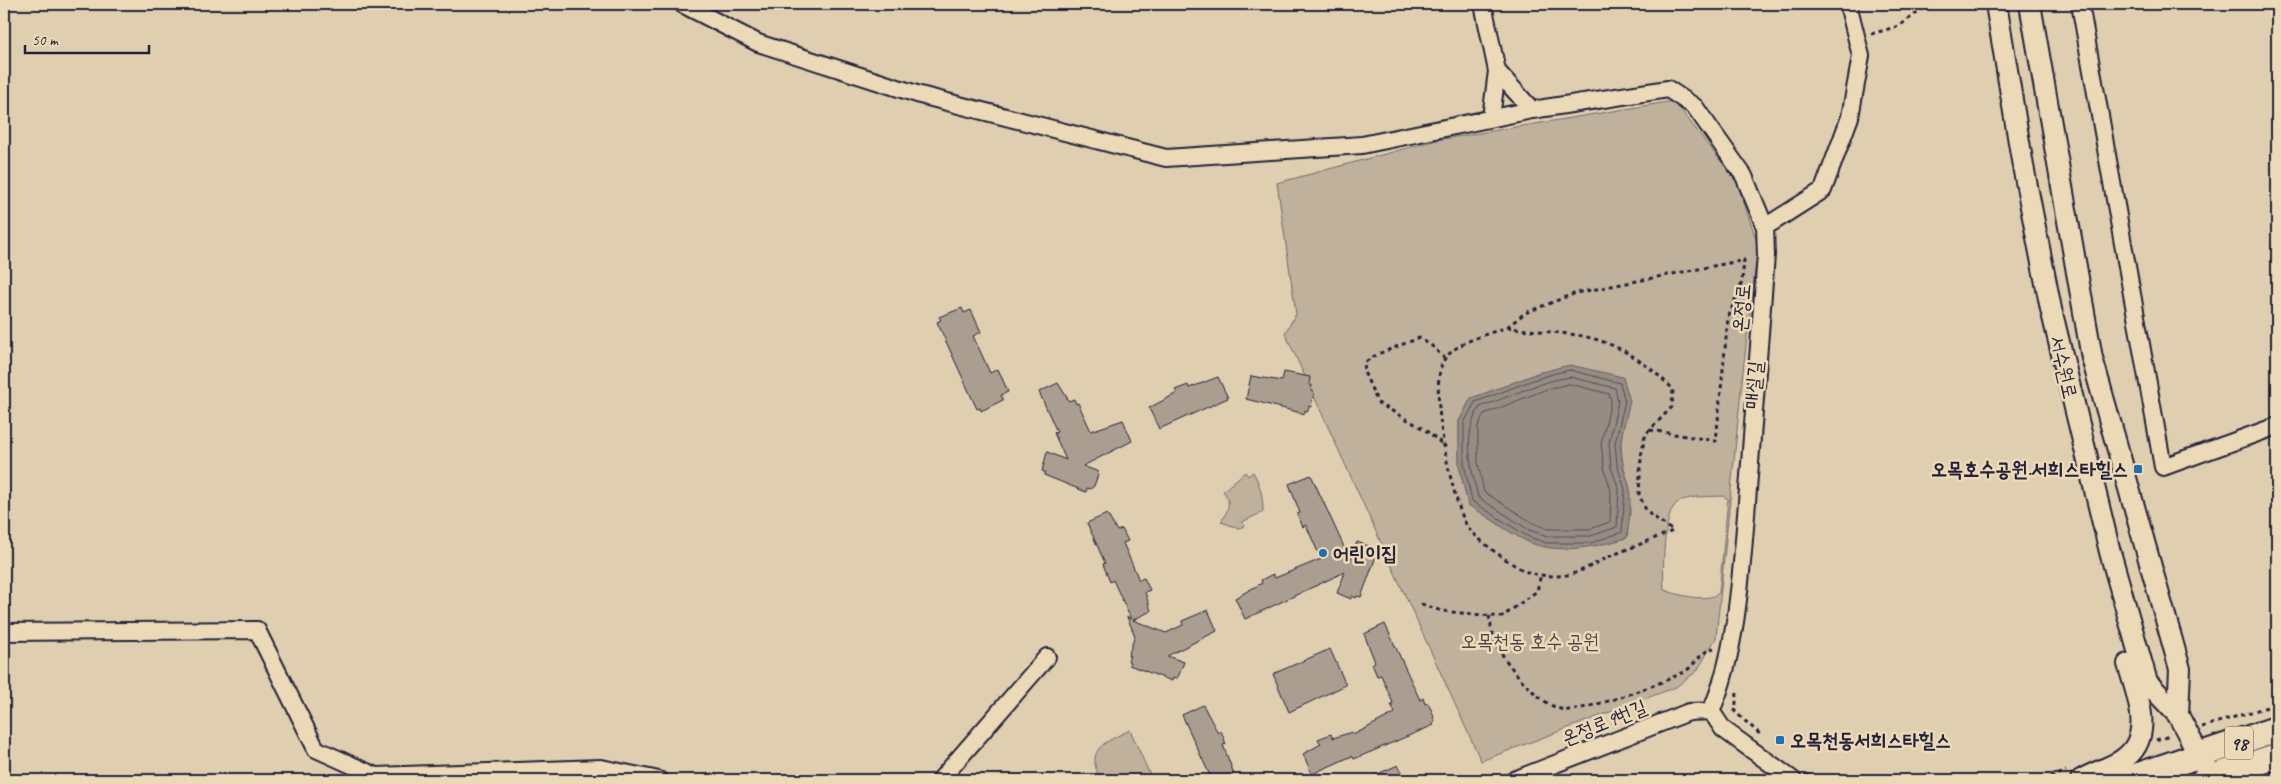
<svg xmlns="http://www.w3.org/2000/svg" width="2281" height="784" font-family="Caveat,'Poor Story',sans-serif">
	<rect width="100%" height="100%" fill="#e0ceb0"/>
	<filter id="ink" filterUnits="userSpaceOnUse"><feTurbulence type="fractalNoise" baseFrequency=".02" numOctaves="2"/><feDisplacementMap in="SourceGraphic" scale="10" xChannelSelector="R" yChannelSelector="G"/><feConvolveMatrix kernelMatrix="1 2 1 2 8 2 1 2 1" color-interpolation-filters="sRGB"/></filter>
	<g filter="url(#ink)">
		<path fill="#c0b19c" stroke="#716a6c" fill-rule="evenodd" d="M1674,101l63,81 21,63 -15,126 -27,267 -19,33 -21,16 -195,74 -196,-428 11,-19 -19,-131 160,-43zM1541,371l89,30c-11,37 -12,50 0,87l-142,28 -20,-11 -9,-40v-44l12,-23 41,-14zM1723,496l5,3 -9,94c-13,10 -40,2 -55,-3 -1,-19 -2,-75 13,-87 11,-8 33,-6 46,-7z
			M1245,472l3,4 5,-4c8,14 10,25 10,40l-21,10 2,4 -5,2 -18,-6c7,-11 11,-20 2,-31z
			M1130,730l21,47 -6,3h-44c-17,-31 4,-38 29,-50z"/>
		<path fill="#978c83" stroke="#686266" d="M1570,365l53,12 7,24 -10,41 2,22 8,24v25l-3,25c-32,9 -72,18 -103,2 -20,-10 -37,-25 -56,-35l-9,-40v-44l12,-23c33,-11 64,-26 99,-33z"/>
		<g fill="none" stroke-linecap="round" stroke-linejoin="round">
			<path stroke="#514c58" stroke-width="1" d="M1570,370l50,13 5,18 -10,42 2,22 8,24 -3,43 -31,11h-45l-19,-7 -55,-35 -8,-37v-41l11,-21c32,-11 62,-26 95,-32z
				M1570,377l45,11 3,13 -9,42 2,24 8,23 -2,37 -26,9h-44l-18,-6 -51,-33c-7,-28 -16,-65 2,-90 30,-10 59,-26 90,-30z
				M1570,384l39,10 2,7 -10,43 3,23 7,24 -1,31 -20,7h-42l-15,-6 -49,-31 -6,-29v-37l6,-12 63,-25z"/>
		</g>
		<path fill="#ab9d8f" stroke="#22223b" d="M962,308l2,5 7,-3 10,22 -8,4 8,17 9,20 8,-4 10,23 -7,3 2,5 -22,11 -1,-3 -3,1 -40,-87 4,-2 -2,-3z
			M1284,372l26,5 -1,8h3l-1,6 3,1 -3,15 -2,-1 -1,5 -3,-1v4l-59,-15 5,-23 31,5z
			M1218,377l10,21 -69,31 -10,-21 28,-15 -2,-3 13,-5 1,3z
			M1058,383l11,18 5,-2 2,5 2,-1 13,28 32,-11 9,21 -49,25 16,6 -5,14 -4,3 -3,-1 -1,4 -42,-17 1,-3 -3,-1 5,-19 19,8 -12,-27 3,-1 -18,-40z
			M1311,475l39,85 7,-18 14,5 -1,2 5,1 -1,3 3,1 -16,43 -4,-1 -1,2 -4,-2 -1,3 -14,-6 8,-21 -100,47 -10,-21 27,-15 -1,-3 12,-6 2,4 46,-19 -15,-34 -3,2 -6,-13 3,-1 -11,-29z
			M1107,514l10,17 5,-2 6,12 -5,2 16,37 5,-2 6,12 -5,2 6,19 -18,9 33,13 17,-8 -1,-4 26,-11 9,21 -50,25 17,6 -5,13 -3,4 -3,-1 -1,3 -43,-16 1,-3 -2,-1 2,-5h-2l7,-20 -8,-19 4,2 -18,-39 -3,2 -7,-18 2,-1 -18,-40z
			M1385,624l35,76 3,-2 2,6 3,-1 6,13 -1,1 2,4 -3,1 2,3 -80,34 -2,-3 -40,18 -9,-20 18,-10 -3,-5 13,-5 2,4 19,-6 1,3 42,-22 -4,-9 2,-1 -12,-28 -4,1 -5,-12 3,-2 -11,-28z
			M1330,649l16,36 -57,27 -16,-38z
			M1203,705l15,28 3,-2 5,13 -3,1 11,29 -6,3 1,3h-17l-30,-65z
			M1398,765l7,15h-41z"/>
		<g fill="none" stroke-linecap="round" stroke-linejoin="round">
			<g stroke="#22223b" stroke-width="20">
				<path id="minor" d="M682,4l76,39 162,52 246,63 196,-13 170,-35 136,-21 27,18 49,69 21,51 1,28c-6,82 -13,165 -19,247 -5,62 -10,153 -36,209l12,18 70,51
					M1483,4l14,67 35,39
					M2080,4l83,463 114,-41
					M1491,118l6,-47
					M1765,227l58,-37 27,-73 11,-61 -13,-52
					M4,632l253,-2 59,119 60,27 225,-8 58,12
					M940,780l107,-123
					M1514,780l175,-68 22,-1"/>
			</g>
			<g stroke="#22223b" stroke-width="24">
				<path id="tertiary" d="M1996,4l27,162 28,143 59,243 37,130 31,33 28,53
					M2030,4l62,354 88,311 -2,46
					M2081,780c13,-8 29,-12 41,-20 34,-22 15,-65 6,-96"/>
			</g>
			<g stroke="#22223b" stroke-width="29">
				<path id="primary" d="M2125,780l152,-51
					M2204,780l73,-24"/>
			</g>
			<path stroke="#22223b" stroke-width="3" stroke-dasharray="4 4" stroke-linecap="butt" d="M1871,34l28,-8 30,-22
				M1507,327c20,4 41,4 62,7 44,5 73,25 104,55l-1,18 -27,28 -4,22 -2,38 8,17 26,19c-20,8 -40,16 -60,24 -18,8 -36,21 -56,21 -9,0 -19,-1 -27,-3 -14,-4 -56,-35 -63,-47 -15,-25 -40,-141 -23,-166 13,-19 42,-25 63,-33z
				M1507,327l18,-14 51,-20 168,-33 -2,22 -14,36 -12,123 -66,-11
				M1445,359l-13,-13 -13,-8 -41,16 -13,8 -1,10 14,31 46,26 22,18
				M1421,604l21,7 60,6 35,-26 4,-17
				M1489,616c2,9 3,18 6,26 10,21 48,70 74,68 25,-2 89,-25 113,-37 13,-6 16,-20 32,-25
				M1737,693l-2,19 26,23
				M2202,727l75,-23
				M2156,740l14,-4
				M1807,774l7,6
				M2043,780l23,-9"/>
			<use href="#minor" stroke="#ecd9b7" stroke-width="16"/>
			<use href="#tertiary" stroke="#ecd9b7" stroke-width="20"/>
			<use href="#primary" stroke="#ecd9b7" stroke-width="25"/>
		</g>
	</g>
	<g fill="#1f6fb2" stroke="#ecd9b7" stroke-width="2">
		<rect x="2133" y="464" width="10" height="10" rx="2.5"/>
		<circle cx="1323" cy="553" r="5"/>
		<rect x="1775" y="735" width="10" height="10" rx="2.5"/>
	</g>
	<g text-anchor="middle" stroke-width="5" stroke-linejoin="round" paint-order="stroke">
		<rect fill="#ecd9b7" stroke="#5f5960" stroke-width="1" x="2225" y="726.5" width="28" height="33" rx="4"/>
		<g font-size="19" font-weight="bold" fill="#22223b">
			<text x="2239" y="750">98</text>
		</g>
		<g font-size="20" fill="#22223b" stroke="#ecd9b7">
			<text transform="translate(1741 308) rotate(-85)" y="7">온정로</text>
			<text transform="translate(2064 367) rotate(77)" y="7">서수원로</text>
			<text transform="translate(1753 385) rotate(-85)" y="7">매실길</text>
			<text transform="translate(1604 722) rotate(-22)" y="7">온정로9번길</text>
		</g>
		<g font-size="20" font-weight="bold" fill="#22223b" stroke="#ecd9b7" text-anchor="start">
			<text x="2128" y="476" text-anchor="end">오목호수공원.서희스타힐스</text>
			<text x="1333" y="560">어린이집</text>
			<text x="1790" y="747">오목천동서희스타힐스</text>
		</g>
		<g font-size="20" fill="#4a4653" stroke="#ecd9b7">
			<text x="1530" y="648">오목천동 호수 공원</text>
		</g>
	</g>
	<rect width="2281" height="784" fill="none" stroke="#ecd9b7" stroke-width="20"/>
	<rect x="10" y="10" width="2261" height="764" fill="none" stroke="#22223b" stroke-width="2" filter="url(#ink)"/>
	<path d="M25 45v8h124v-8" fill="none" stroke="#22223b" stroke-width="2.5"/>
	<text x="32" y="45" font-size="15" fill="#22223b" stroke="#ecd9b7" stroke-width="4" paint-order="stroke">50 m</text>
</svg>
